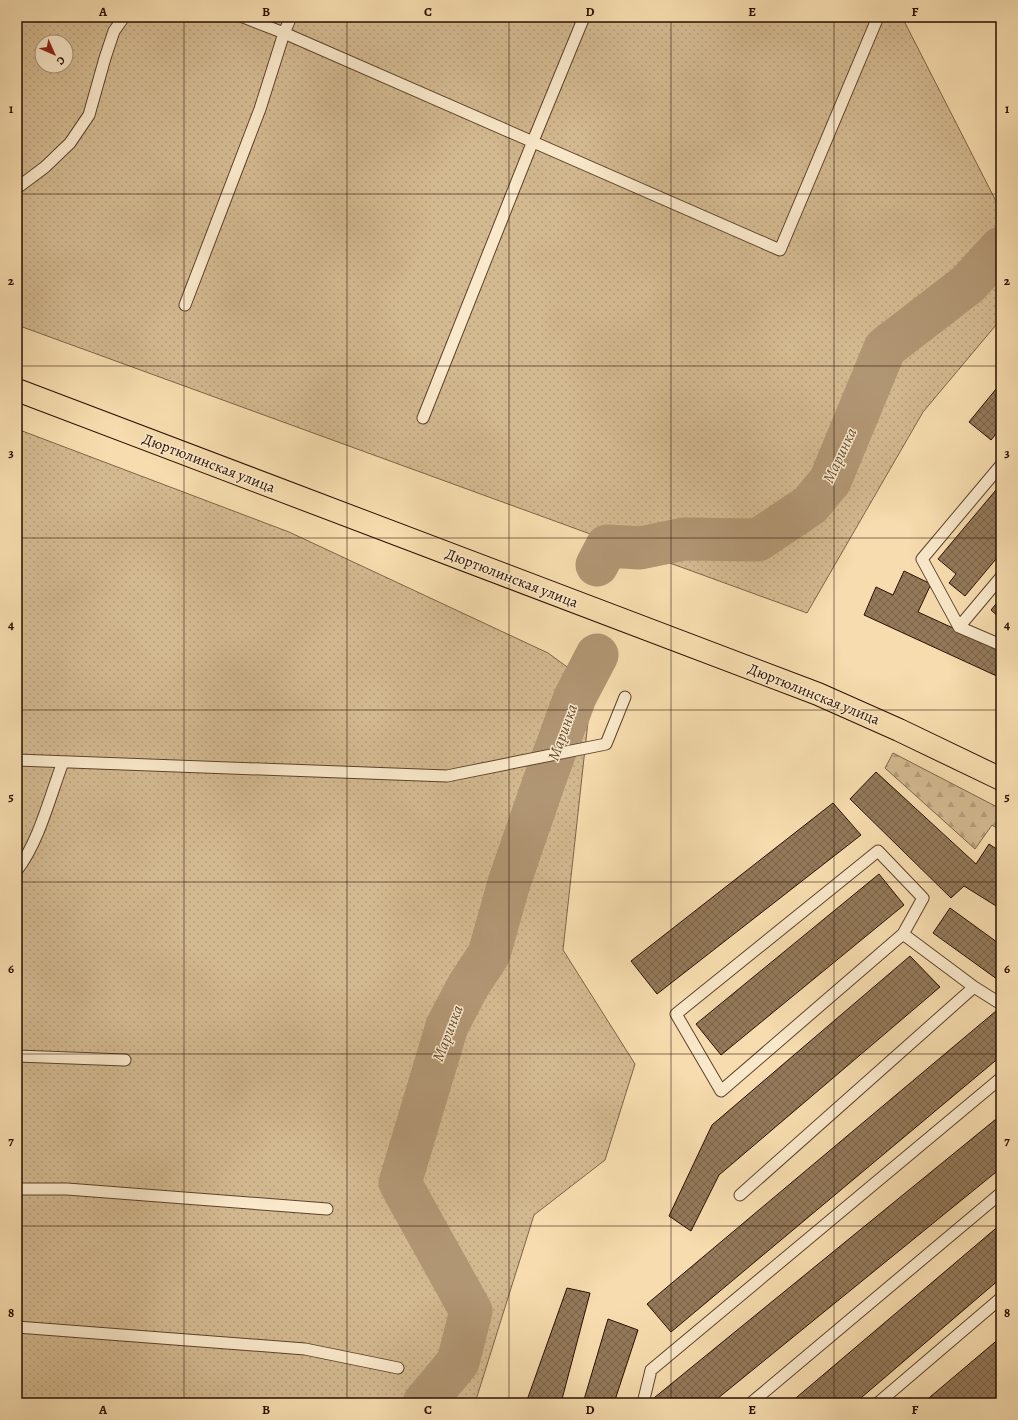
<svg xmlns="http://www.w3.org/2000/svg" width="1018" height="1420" font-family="Alegreya,serif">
	<defs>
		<pattern id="grass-dots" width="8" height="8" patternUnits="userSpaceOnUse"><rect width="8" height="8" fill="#d3b990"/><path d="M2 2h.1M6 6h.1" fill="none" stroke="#b59e7a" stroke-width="1.8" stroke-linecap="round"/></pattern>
		<pattern id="forest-firs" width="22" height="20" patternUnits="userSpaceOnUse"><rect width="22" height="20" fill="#d3b990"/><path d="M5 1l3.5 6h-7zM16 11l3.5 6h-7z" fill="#b59e7a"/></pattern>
		<pattern id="building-cross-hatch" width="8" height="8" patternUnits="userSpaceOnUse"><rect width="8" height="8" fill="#947a5a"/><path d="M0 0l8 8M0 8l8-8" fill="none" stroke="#796248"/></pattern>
	</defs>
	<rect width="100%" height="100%" fill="#f6dcae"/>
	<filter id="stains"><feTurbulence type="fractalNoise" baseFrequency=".005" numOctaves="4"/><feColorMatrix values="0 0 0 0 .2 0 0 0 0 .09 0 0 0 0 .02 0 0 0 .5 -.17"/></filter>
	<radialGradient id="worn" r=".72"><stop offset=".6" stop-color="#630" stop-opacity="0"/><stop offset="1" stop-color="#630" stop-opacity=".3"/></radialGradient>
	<path fill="url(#grass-dots)" stroke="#7e6448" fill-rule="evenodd" d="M17,17h885l99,194v108l-78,93 -116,201 -790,-288zM42,42h24v24h-24z
		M17,429l272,103 259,121 44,32 -29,265 72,114 -30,96 -71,55 -59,188h-458z"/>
	<path fill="url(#forest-firs)" stroke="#7e6448" d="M893,753l108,56v22l-9,-6 -17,24 -90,-81z"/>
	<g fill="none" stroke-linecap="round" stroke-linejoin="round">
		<path stroke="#b19673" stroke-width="43" d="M597,565l10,-19 33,2 44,-9 74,1 52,-35 20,-24 55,-133 83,-64 33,-36
			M424,1403l34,-41 13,-51 -71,-128 47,-157 21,-40 21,-32 20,-71 37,-107 29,-79 22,-42"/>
	</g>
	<path fill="url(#building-cross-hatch)" stroke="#2a0f00" d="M1001,383v45l-10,12 -22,-18z
		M1001,484v69l-36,43 -16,-13 7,-9 -18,-15z
		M904,571l27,13 -13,28 83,38v28l-137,-63 12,-28 17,8z
		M1001,598v21l-10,-9z
		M876,772l100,92 13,-20 12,8v57l-37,-23 -13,12 -101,-99z
		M833,803l28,32 -204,159 -26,-33z
		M879,874l25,31 -183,150 -25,-31z
		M950,908l51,37v37l-68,-49z
		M910,956l30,31 -221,188 -28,56 -22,-15 43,-91z
		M996,1011l5,6v39l-330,276 -24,-28z
		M1001,1115v53l-289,235h-62l-1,-1z
		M1001,1224v54l-146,125h-65z
		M567,1288l23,5 -29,110h-35z
		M608,1319l30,11 -24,73h-31z
		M1001,1337v56l-12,10h-66z"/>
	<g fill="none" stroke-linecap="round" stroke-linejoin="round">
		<g stroke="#5d422c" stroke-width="13">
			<path id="lane" d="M243,17l41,16 496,217 98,-233
				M17,188l28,-21 25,-24 19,-28 16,-57 9,-27 10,-14
				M185,305l75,-196 24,-76 7,-16
				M423,418l110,-277 51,-124
				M1001,577l-42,50 42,18
				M959,627l-37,-68 79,-94
				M17,760l430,16 159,-32 19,-47
				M878,851l45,47 -20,36 -182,157 -45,-77z
				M17,870c22,-28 33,-74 46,-108
				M903,934l71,53 27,17
				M17,1056l108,4
				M17,1189h50l260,20
				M740,1195l234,-208
				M17,1327l288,22 93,19
				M643,1403l8,-33 350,-292
				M751,1403l250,-210
				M878,1403l123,-105"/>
		</g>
		<g stroke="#2a0f00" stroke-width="24">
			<path id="primary" d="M17,390l801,304 81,36 102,49"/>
		</g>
		<use href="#lane" stroke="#f9e8ca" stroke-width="11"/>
		<use href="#primary" stroke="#f6dcae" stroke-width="22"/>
	</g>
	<path fill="none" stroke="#2a0f00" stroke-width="1" stroke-opacity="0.55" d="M184,17v1386M347,17v1386M509,17v1386M671,17v1386M834,17v1386M17,194h984M17,366h984M17,538h984M17,710h984M17,882h984M17,1054h984M17,1226h984"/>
	<g text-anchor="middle" stroke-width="3" stroke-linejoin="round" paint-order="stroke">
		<g font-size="15" fill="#2a0f00" stroke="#f9e8ca">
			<text transform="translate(209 463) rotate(21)" y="5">Дюртюлинская улица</text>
			<text transform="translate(512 578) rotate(21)" y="5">Дюртюлинская улица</text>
			<text transform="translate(814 694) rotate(22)" y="5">Дюртюлинская улица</text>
		</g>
		<g font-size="16" font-style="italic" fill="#674c34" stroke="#f9e8ca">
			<text transform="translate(839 455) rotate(-65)" y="6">Маринка</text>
			<text transform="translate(562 732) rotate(-70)" y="6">Маринка</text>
			<text transform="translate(447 1033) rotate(-69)" y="6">Маринка</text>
		</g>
	</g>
	<rect width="1018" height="1420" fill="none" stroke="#f6dcae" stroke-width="44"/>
	<g transform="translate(54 54) rotate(135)"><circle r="19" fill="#f9e8ca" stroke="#a69179"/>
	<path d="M0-3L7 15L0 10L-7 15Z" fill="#8f2418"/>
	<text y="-6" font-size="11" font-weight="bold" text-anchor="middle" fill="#2a0f00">С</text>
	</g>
	<rect x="22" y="22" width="974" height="1376" fill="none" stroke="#2a0f00" stroke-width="1.5"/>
	<g font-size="13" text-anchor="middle" font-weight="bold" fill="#2a0f00">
		<text x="103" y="16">A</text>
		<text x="266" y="16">B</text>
		<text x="428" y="16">C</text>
		<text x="590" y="16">D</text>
		<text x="752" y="16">E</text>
		<text x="915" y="16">F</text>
		<text x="11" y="113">1</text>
		<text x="1007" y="113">1</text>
		<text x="11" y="285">2</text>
		<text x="1007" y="285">2</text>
		<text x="11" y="457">3</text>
		<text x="1007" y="457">3</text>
		<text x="11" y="629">4</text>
		<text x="1007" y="629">4</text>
		<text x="11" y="801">5</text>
		<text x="1007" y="801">5</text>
		<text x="11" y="973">6</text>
		<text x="1007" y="973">6</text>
		<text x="11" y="1145">7</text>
		<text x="1007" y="1145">7</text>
		<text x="11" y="1317">8</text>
		<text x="1007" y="1317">8</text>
		<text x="103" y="1414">A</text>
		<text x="266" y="1414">B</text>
		<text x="428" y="1414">C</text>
		<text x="590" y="1414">D</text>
		<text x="752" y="1414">E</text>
		<text x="915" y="1414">F</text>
	</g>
	<rect width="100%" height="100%" filter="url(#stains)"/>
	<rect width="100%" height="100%" fill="url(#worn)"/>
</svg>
